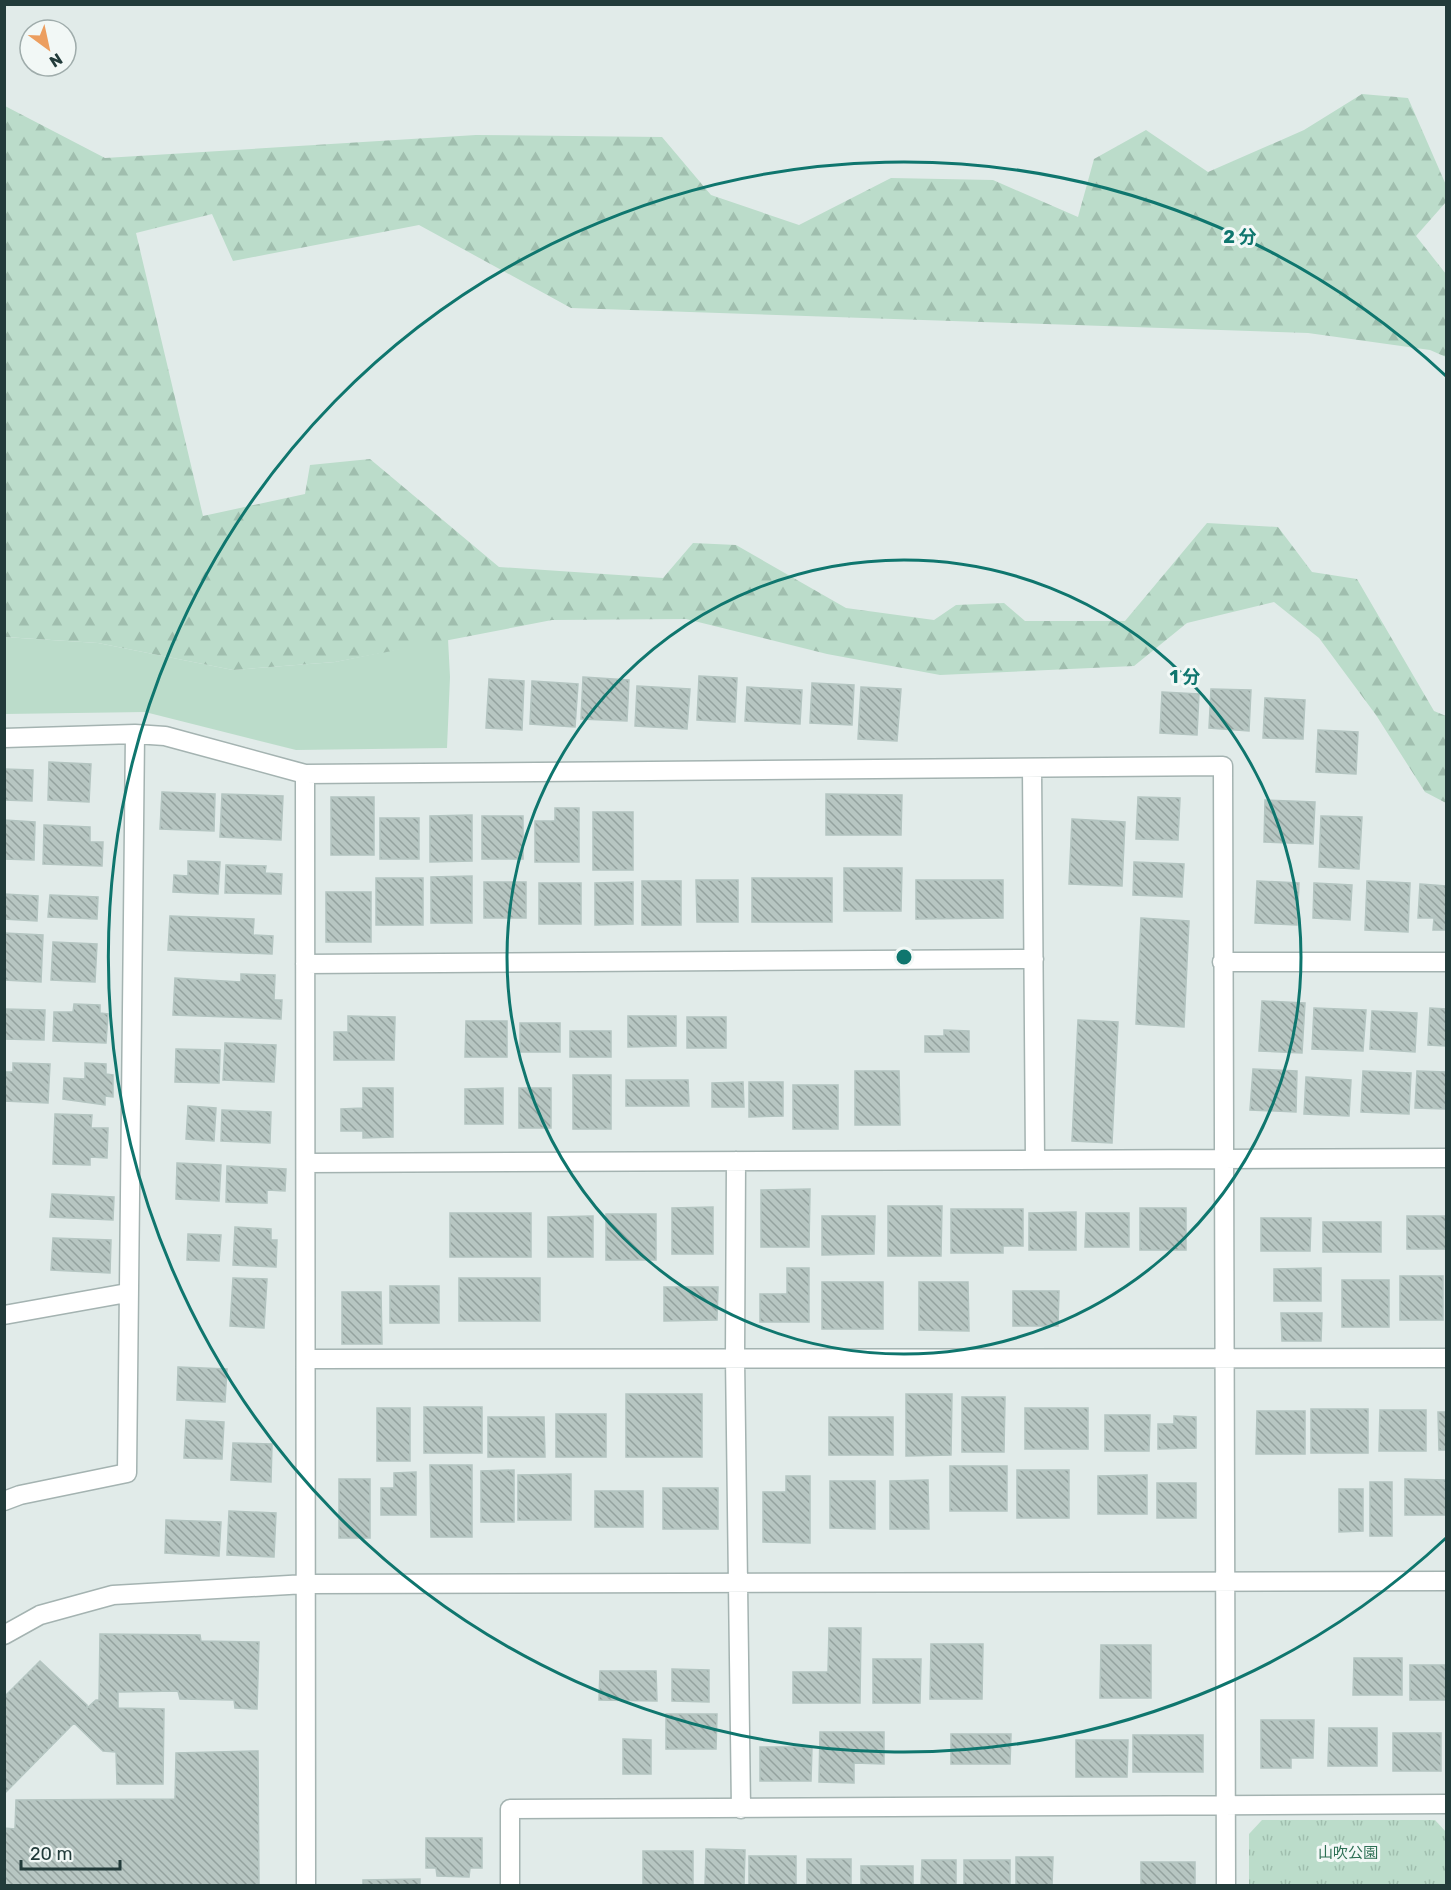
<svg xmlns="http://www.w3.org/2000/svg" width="1451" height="1890" font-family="Rubik,'Noto Sans JP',sans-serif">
	<defs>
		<pattern id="forest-firs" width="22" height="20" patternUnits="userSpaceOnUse" patternTransform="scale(1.5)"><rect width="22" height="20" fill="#bbdcca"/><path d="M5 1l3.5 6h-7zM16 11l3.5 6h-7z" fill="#a0beae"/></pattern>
		<pattern id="park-tufts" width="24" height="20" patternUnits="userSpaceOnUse" patternTransform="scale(1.5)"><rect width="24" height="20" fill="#bbdcca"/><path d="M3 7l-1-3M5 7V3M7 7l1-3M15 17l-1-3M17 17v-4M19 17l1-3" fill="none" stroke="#a0beae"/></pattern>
		<pattern id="building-back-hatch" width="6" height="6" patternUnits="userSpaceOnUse" patternTransform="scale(1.5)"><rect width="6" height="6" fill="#b7c6c2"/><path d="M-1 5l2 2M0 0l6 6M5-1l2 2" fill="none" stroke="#94a29f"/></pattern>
	</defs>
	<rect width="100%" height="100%" fill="#e1ebe9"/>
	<path fill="#bbdcca" d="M4,637l94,6 135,27 102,-8 113,-23 2,38 -3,71 -151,2 -151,-38 -140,2z"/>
	<path fill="url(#forest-firs)" d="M1362,94l46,4 38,87v17l-30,34 30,38v83l-16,-7 -122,-17 -737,-25 -152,-83 -186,36 -21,-47 -76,19 67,283 102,-22 5,-29 60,-6 129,108 164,11 30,-35 43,2 110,63 88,12 22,-15 48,-2 21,18h100l82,-98 71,4 34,45 45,7 77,132 12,5v87l-21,-11 -49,-77 -57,-77 -45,-36 -87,21 -53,43 -194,9 -113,-21 -141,-35 -134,1 -217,42 -102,8 -135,-27 -93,-6v-531l100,52 371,-23 186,2 49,58 88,30 92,-47 102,2 85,37 16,-58 52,-29 62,42 96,-42z"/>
	<path fill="url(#park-tufts)" d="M1262,1820h173l11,12v53h-197v-51z"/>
	<path fill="url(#building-back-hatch)" stroke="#b4c5c1" stroke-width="1.5" d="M699,676l38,2 -2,44 -38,-2z
		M583,677l46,3 -2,41 -46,-2z
		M489,679l35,2 -2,49 -36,-2z
		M532,681l46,3 -3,43 -45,-3z
		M812,683l42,2 -2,40 -42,-2z
		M637,686l53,3 -3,40 -52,-3z
		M747,687l55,3 -2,34 -55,-3z
		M861,687l40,2 -4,52 -39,-2z
		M1211,689l40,1 -2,41 -40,-3z
		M1162,692l37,2 -2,41 -37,-2z
		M1265,698l40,2 -2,39 -40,-1z
		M1318,730l40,2 -2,42 -40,-2z
		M49,762l42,2 -2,38 -41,-2z
		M4,769l29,1 -1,31 -28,-1z
		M162,792l53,2 -1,37 -54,-2z
		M222,794l61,2 -2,44 -61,-3z
		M826,794l76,1 -1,40h-75z
		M331,797h43v58h-43z
		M1138,797l42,1 -2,42 -42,-1z
		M1265,800l50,2 -2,42 -49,-2z
		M555,808h24v54h-44v-41h20z
		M593,812h40v58h-40z
		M472,815v46l-42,1v-46z
		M482,816h41v43h-41z
		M1321,816l41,1 -3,52 -40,-2z
		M380,818h39v41h-39z
		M1072,819l53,3 -3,64 -53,-2z
		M4,820l31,2 -1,38 -30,-1z
		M44,825l46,2v15h13l-1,24 -59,-2z
		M188,861l32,1 -2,32 -45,-2 1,-17 14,1z
		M1134,862l50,2 -2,33 -49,-2z
		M226,865l40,1 -1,7 17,1 -1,20 -56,-1z
		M844,868h58l-1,43h-57z
		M472,876v47h-41v-46z
		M376,878h47v47h-47z
		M752,878h80v44h-80z
		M696,880h42v42h-41z
		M916,880h87v38l-87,1z
		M642,881h39v44h-39z
		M1257,881l42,2 -2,42 -42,-2z
		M1367,881l43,2 -2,49 -43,-2z
		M484,882h42v36h-42z
		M633,882v42l-38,1v-42z
		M539,883h42v41h-42z
		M1314,883l38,2 -2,35 -37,-2z
		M1420,884l26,2v44h-13l1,-12h-16z
		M326,892h45v50h-45z
		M4,894l34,2 -1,25 -33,-2z
		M50,895l48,2 -1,22 -49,-2z
		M170,916l84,3 -1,16 20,1 -1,18 -104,-4z
		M1141,918l48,3 -5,106 -48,-3z
		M4,933l39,2 -2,47 -37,-2z
		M53,942l44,2 -2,38 -44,-2z
		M241,974l34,1 -1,25h8l-1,19 -108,-4 2,-37 66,4z
		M1262,1001l43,2 -3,50 -43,-2z
		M74,1004l26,1v8l8,1 -2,29 -53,-2 1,-29h19z
		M1314,1008l52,2 -3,41 -51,-2z
		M1430,1008l16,1v37l-18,-1z
		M4,1009l41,1 -1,30 -40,-1z
		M1372,1011l45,2 -2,39 -45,-3z
		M348,1016l47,1 -1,43h-60v-28h14z
		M628,1016h48v30l-48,1z
		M687,1017h39v31h-39z
		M1078,1020l40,2 -6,121 -40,-2z
		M466,1021h41v36h-42z
		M520,1023h40v29h-40z
		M944,1030l25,1v21h-44v-16h19z
		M570,1031h41v26h-41z
		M225,1043l51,2 -2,37 -51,-2z
		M176,1049l44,1 -1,33 -44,-1z
		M13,1063l37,1 -2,39 -44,-2v-29h9z
		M85,1063l21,1v10l7,1v22l-8,-1v9l-42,-6 1,-21 21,1z
		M1253,1069l44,2 -1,41 -46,-2z
		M855,1071h44l1,54h-45z
		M1363,1071l48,2 -2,41 -48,-2z
		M1417,1071l29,1v37l-31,-1z
		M573,1075h38v54h-38z
		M1306,1077l45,3 -2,36 -45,-2z
		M626,1080h62l1,26h-63z
		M743,1082l1,25h-32v-24z
		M749,1082h34v34l-34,1z
		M793,1085h45v44h-45z
		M363,1088h30v49l-30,1v-7h-22v-22l22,-1z
		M503,1088v36h-38v-35z
		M519,1088h32v40h-32z
		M188,1106l28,2 -2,33 -28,-2z
		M222,1110l49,2 -1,31 -49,-2z
		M55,1114l37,1 -1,13h17l-1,30 -17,-1v8l-37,-1z
		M177,1163l44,2 -2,36 -43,-2z
		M227,1166l59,3 -1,22 -18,-1v13l-41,-1z
		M810,1189l-1,58h-48v-57z
		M52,1194l62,3 -1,23 -63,-3z
		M888,1206h54l-1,50h-53z
		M713,1207v47h-41v-46z
		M1140,1208h46v42h-46z
		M951,1209h72v37h-20v7h-52z
		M1076,1212v38h-47v-37z
		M450,1213h81v44h-81z
		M1086,1213h43v34h-44z
		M606,1214h50v46h-50z
		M593,1216v41h-45v-40z
		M822,1216h53l-1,38 -52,1z
		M1407,1216h39v33h-39z
		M1261,1218h50l-1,33h-49z
		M1323,1222h58v30h-58z
		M235,1227l36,2v11h6l-1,27 -43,-2z
		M188,1234l33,1 -2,26 -32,-1z
		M53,1238l58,2 -1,33 -59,-3z
		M787,1268h22v54h-49v-28h27z
		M1321,1268v33h-47v-32z
		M1400,1276h43v44h-43z
		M233,1278l34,1 -3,49 -34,-2z
		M459,1278h81v43h-81z
		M1342,1280h47v47h-47z
		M822,1282h61v47h-61z
		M919,1282h49l1,49 -50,-1z
		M390,1286h49v37h-49z
		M664,1287h54l-1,33 -53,1z
		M1013,1291h46l-1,35h-45z
		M342,1292h39l1,52h-40z
		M1281,1313h41l-1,28h-39z
		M178,1367l49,2 -2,33 -48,-2z
		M626,1394h76v63h-76z
		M906,1394h46l-1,61 -45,1z
		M962,1397h43l-1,55h-42z
		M424,1407h58v46h-58z
		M377,1408h33v53h-33z
		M1025,1408h63v41h-63z
		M1311,1409h57v44h-57z
		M1380,1410h46v41h-47z
		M1257,1411h48v43h-49z
		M1438,1412h8v38h-7z
		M556,1414h50v43h-50z
		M1105,1415h45l-1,36h-44z
		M1174,1416l22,1v31l-38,1v-25h16z
		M488,1417h56l1,40h-57z
		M829,1417h64v38h-64z
		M186,1420l38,2 -2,37 -38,-1z
		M233,1443l39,1 -1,38 -40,-2z
		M430,1465h42v72h-41z
		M950,1466h57v45h-57z
		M514,1470v52h-33v-51z
		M1017,1470h52v48h-52z
		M416,1472v43h-35v-27h13v-15z
		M571,1474v46h-53v-45z
		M1147,1475v39h-49v-38z
		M786,1476h24v67l-47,-1v-50h23z
		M339,1479h31v59h-31z
		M1405,1479l41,1v35h-41z
		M928,1480l1,49h-39v-48z
		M830,1481h45v48l-45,-1z
		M1370,1482h22v54h-22z
		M1157,1483h39v35h-39z
		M663,1488h55v41h-55z
		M1339,1489h24v42l-24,1z
		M595,1491h48v36h-48z
		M229,1511l47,2 -2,44 -47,-2z
		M166,1520l55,2 -2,34 -54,-3z
		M829,1628h32l-1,75h-67v-31h35z
		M100,1634l100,1 1,6 58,1 -2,67 -22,-1 -1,-8 -54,-1 -2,-8 -60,1v16l46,1 -1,75h-46l-1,-32 -13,-1 -29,-28 -70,71v-97l36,-36 47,44v3l9,-8h3z
		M931,1644h52l-1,55h-52z
		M1101,1645h50v53h-51z
		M1354,1658h48v37h-49z
		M873,1659h48l-1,44h-47z
		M1410,1665h36v35h-36z
		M672,1669l37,1v32l-37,-1z
		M600,1671h56l1,30 -58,-1z
		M666,1714h51l-1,35h-50z
		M1261,1720h53l-1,38h-22v10h-30z
		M1329,1728h48v38h-49z
		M820,1732h64v32l-30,-1v20l-35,-1z
		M1393,1733h48v38h-48z
		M951,1734h60l-1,30h-59z
		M1133,1735h70v37h-70z
		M623,1739l28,1v34h-28z
		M1076,1740h52l-1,37h-51z
		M760,1747h52l-1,34h-51z
		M258,1751l1,135h-255v-58l11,1 1,-29 159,-1 1,-46z
		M426,1838h56v30h-12l-1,9 -32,-1 -1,-8h-10z
		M706,1849l39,1 -1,36h-39z
		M643,1851h50v35h-50z
		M749,1856h47v30h-47z
		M1016,1857h37l-1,29h-36z
		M807,1859h44v27h-44z
		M922,1860h34v26h-35z
		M964,1860h46v26h-46z
		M1141,1862h54v24h-54z
		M861,1866h52v20h-52z
		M420,1879v7h-57v-6z"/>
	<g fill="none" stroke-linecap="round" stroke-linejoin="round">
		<g stroke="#a4b3b1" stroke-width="21">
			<path id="minor" d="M4,738l131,-4 30,2 140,38 918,-8 3,1120
				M1032,768l3,392
				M305,774l1,1112
				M1222,962h224
				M305,964l729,-5
				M736,1161l-1,197 6,451
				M306,1163l1140,-5
				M4,1315l123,-22
				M306,1359l1140,-1
				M4,1501l16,-6 107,-22 8,-739
				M4,1635l36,-20 73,-20 193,-11 1140,-3
				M510,1886v-77l936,-5"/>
		</g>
		<use href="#minor" stroke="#fff" stroke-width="18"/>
	</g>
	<g fill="none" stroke="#0f766e" stroke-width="3">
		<circle cx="904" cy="957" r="397"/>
		<path d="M1446 1538A795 795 0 1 1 1446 376"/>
	</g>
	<g text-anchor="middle" stroke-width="6" stroke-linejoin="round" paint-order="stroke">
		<g font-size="15" fill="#2e7055" stroke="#f2f8f6">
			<text x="1348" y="1858">山吹公園</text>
		</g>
	</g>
	<circle cx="904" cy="957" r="9" fill="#0f766e" stroke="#f2f8f6" stroke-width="3"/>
	<g font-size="18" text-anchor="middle" font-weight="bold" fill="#0f766e" stroke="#f2f8f6" stroke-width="6" stroke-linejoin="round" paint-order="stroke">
		<text x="1240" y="243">2 分</text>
		<text x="1185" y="683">1 分</text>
	</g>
	<rect width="1451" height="1890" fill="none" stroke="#223b3a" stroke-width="12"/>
	<g transform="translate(48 48) rotate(147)"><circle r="28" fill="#f2f8f6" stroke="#9facab" stroke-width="1.5"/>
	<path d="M0-4.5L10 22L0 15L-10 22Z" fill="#ec9e5f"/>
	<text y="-9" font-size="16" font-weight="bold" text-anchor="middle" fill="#223b3a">N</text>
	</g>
	<path d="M21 1860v9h99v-9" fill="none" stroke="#223b3a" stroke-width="3"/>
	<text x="30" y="1860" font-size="18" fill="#223b3a" stroke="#f2f8f6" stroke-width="4.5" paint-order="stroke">20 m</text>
</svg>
